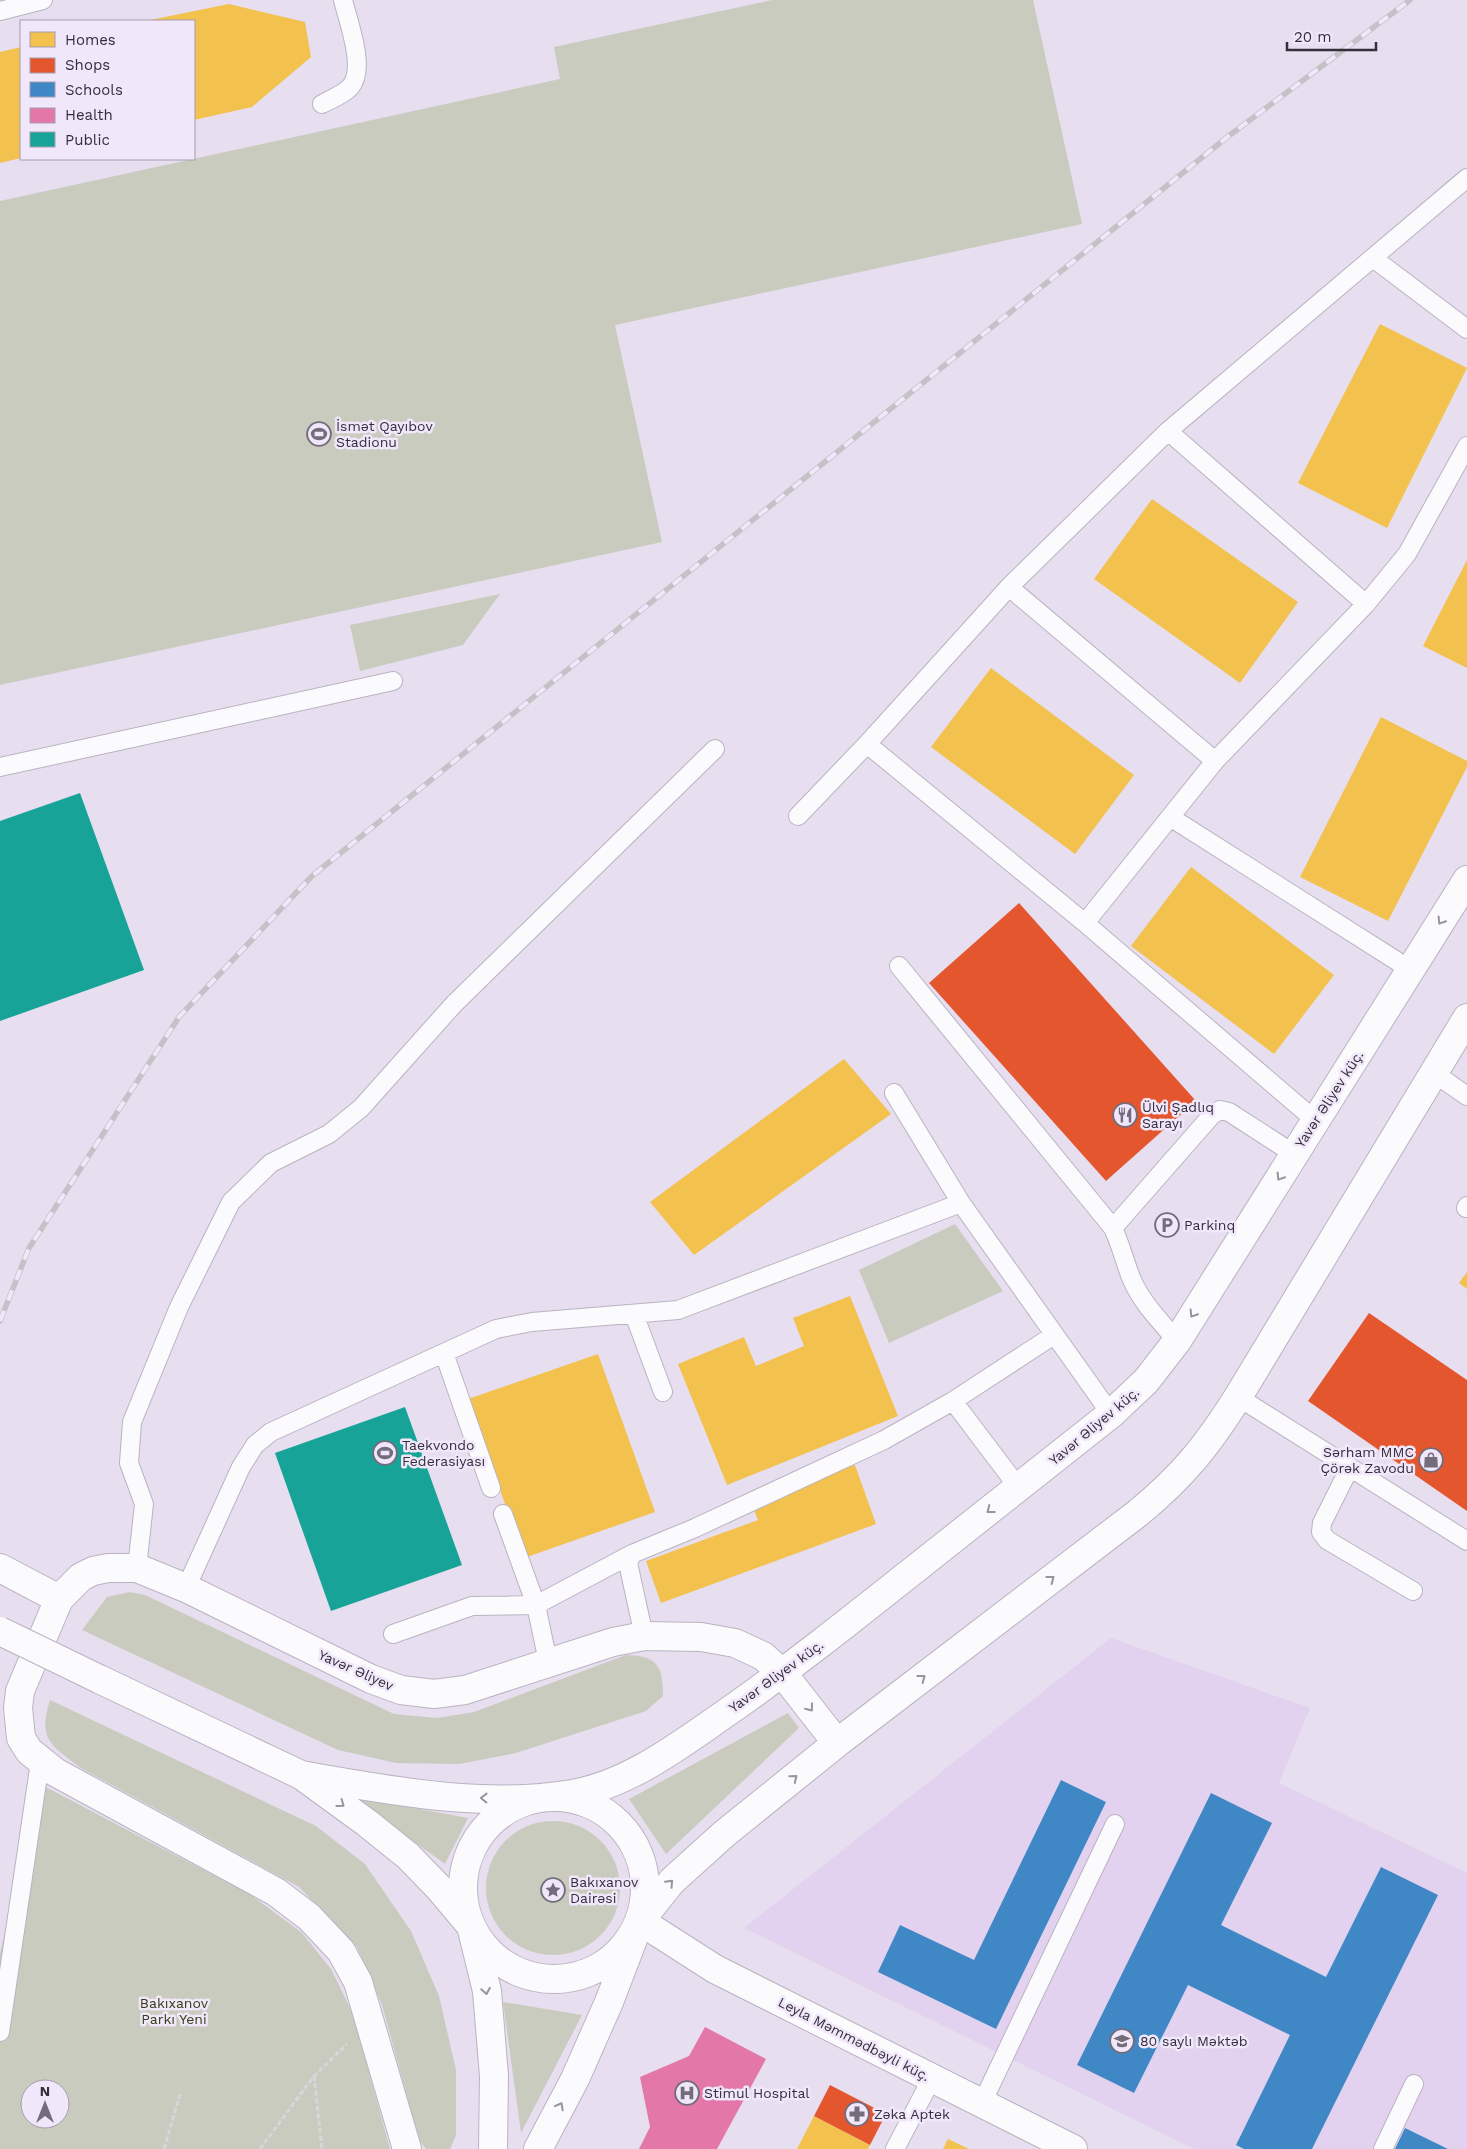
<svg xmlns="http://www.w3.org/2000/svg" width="1467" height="2149" font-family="'Work Sans',sans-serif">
	<rect width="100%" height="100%" fill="#e7def0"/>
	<path fill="#e2d2ef" d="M1111,1638l199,70 -31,75 188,90v276h-273l-450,-221z"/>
	<path fill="#cacbbf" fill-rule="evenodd" d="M772,0h261l49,224 -467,101 47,217 -662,143v-484l560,-122 -6,-32z
		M500,594l-37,51 -103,26 -10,-46z
		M955,1224l48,67 -114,52 -30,-73z
		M130,1592l15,3 249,119 43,4 37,-6 152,-57c32,1 37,11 37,41l-17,15 -130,42 -57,11 -63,-1 -58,-13 -256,-120 25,-33z
		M50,1700l266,126 49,38 46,67 28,65 17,74v65l-6,14h-24l-7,-9 -37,-135 -25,-58 -58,-60 -220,-120c-29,-23 -41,-27 -29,-67z
		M788,1713l11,15 -133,126 -37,-55z
		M38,1783l213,112 51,38 29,36 22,45 37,135h-390v-195zM30,2089h30v30h-30z
		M350,1796l118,22 -23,46z
		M486 1888a67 67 0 1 1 134 0a67 67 0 1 1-134 0Z
		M503,2002l79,13 -61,118z"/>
	<path fill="#f2c14e" d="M229,4l76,18 6,35 -59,50 -58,13v-99l-44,-1z
		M21,47v111l-21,5v-111z
		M1380,324l87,44 -80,160 -89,-45z
		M1152,499l146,103 -58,81 -146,-104z
		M1467,560v108l-44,-22z
		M991,668l143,107 -59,79 -144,-107z
		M1381,717l86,44v6l-79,154 -88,-44z
		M1191,867l143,108 -60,79 -143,-108z
		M844,1059l47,55 -197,141 -44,-53z
		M1467,1272v17l-8,-6z
		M850,1296l48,120 -171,69 -49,-121 66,-27 12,29 48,-20 -11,-28z
		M598,1354l57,158 -131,46 -56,-159z
		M855,1465l21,59 -215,79 -15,-42 112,-41 -7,-17z
		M814,2116l56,29 -2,4h-71z
		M948,2139l21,10h-26z"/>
	<path fill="#e4572e" d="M1019,903l177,198 -90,80 -177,-198z
		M1369,1313l98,67v131l-159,-110z
		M830,2085l56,29 -16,31 -56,-29z"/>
	<path fill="#3f88c5" d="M1061,1780l45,22 -110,227 -118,-57 22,-47 74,35z
		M1211,1793l61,30 -51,102 105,52 55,-110 57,28 -126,254h-68l-8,-4 54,-110 -102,-50 -54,108 -57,-28z
		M1405,2128l43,21h-53z"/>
	<path fill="#e377a8" d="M705,2027l61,32 -49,90h-78l11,-22 -10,-50 49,-21z"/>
	<path fill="#17a398" d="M80,793l64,177 -144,51v-200z
		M405,1407l57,158 -131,46 -56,-158z"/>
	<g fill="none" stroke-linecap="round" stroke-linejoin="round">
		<g stroke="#bab3c1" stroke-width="20">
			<path id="lane" d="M0,11l43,-11
				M322,104c9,-5 23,-10 29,-18 15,-18 -3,-65 -8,-86
				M1373,258l94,71
				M1168,431l198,173
				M1009,587l206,174
				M0,767l393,-86
				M798,816l69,-72
				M1170,817l241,153
				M1085,923l130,-162 151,-157 41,-50 60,-108
				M899,966l214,262c8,17 12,35 19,52 10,23 29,42 45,61
				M1434,1073l33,23
				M894,1093l67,110
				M1316,1121l-231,-198 -218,-179 142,-157 159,-156 299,-253
				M1466,1208l1,-2
				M1113,1228l99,-113 8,-5 9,2 65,42
				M634,1314l29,78
				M444,1353l47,135
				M1238,1397l229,144
				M953,1401l65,86
				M1350,1467l-28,56 -1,9 6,8 86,51
				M503,1514l33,91 96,-51
				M137,1568l7,-64 -15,-41 3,-41 47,-115 52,-105 40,-39 58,-29 32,-26 93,-104 261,-255
				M186,1588l55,-121 14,-22 16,-13 225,-103 36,-7 146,-12 283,-107 150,211
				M393,1634l79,-28 64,-1 12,57
				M644,1636l-16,-73 4,-9 63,-26 189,-88 69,-39 101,-66
				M0,2032l40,-270
				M982,2103l133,-279
				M895,2149l37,-71
				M1383,2149l31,-65"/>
		</g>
		<g stroke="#bab3c1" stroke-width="30">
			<path id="street" d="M0,1568l59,31
				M640,1921l75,48 358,180
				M407,2149l-49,-167 -17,-31 -32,-34 -33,-25 -221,-120 -26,-21 -8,-13 -3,-30 2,-17 39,-92 22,-22 12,-6 15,-3h29l49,20 185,91 30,11 33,4 31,-4 148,-48 31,-6 57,1 34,6 28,13 20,18"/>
		</g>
		<g stroke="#bab3c1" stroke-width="30">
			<path id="secondary" d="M783,1674l54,69
				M99,1679l202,96 66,48 41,33 31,32 32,38 16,65 7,85 -1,73
				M301,1775c87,15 183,34 271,19 58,-10 109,-50 157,-83 60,-42 118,-88 176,-134 68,-54 137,-108 206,-163l35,-33 31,-40 290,-461
				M463 1888a91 91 0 1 1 182 0a91 91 0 1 1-182 0Z
				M538,2149l37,-70 34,-77 31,-81 32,-40 52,-47 113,-91 301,-230c45,-37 69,-67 100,-116l229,-379"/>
		</g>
		<path stroke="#d9d6db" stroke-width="3" stroke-dasharray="5 2.5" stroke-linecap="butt" d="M314,2076l8,73
			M164,2149l17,-58
			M260,2149l54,-73 33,-32"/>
		<use href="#lane" stroke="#fbfafd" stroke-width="18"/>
		<use href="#street" stroke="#fbfafd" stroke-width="28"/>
		<use href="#secondary" stroke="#fbfafd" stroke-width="28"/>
		<g stroke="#c5c2c7" stroke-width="5.5">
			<path id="rail" d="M0,1321l29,-73 150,-231 133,-141 914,-738 184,-138"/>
		</g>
		<use href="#rail" stroke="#f1e7fa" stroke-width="4" stroke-dasharray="11" stroke-linecap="butt"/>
		<g stroke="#bab3c1" stroke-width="30" stroke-linecap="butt">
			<path id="secondary-bridge" d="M0,1631l99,48"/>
		</g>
		<use href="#secondary-bridge" stroke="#fbfafd" stroke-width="28"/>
	</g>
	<defs><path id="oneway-chevron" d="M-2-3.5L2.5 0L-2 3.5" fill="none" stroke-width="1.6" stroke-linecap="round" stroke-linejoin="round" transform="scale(1.25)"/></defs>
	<g stroke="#98949c">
		<use href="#oneway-chevron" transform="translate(1441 921) rotate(122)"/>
		<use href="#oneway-chevron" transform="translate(1280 1177) rotate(122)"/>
		<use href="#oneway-chevron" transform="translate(1193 1314) rotate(122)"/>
		<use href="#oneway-chevron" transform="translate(990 1510) rotate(142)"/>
		<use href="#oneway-chevron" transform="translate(1051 1579) rotate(-37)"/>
		<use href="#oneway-chevron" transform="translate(922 1678) rotate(-37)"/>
		<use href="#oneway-chevron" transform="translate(810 1708) rotate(52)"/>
		<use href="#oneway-chevron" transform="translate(794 1778) rotate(-39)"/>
		<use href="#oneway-chevron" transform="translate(484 1798) rotate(-179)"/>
		<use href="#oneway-chevron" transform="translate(341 1804) rotate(36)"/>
		<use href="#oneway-chevron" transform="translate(670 1883) rotate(-47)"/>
		<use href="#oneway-chevron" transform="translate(486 1991) rotate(80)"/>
		<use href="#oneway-chevron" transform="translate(560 2106) rotate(-62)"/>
	</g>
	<defs>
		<g id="stadium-ring" transform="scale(1.25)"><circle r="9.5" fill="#f1e7fa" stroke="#736c7a" stroke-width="1.5"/><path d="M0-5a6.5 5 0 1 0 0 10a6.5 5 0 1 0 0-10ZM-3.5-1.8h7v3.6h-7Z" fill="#736c7a"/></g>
		<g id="restaurant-ring" transform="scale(1.25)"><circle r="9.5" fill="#f1e7fa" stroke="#736c7a" stroke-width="1.5"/><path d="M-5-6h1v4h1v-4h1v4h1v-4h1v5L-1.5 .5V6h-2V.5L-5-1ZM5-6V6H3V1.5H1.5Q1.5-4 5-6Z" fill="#736c7a"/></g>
		<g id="parking-ring" transform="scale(1.25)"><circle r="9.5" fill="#f1e7fa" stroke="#736c7a" stroke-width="1.5"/><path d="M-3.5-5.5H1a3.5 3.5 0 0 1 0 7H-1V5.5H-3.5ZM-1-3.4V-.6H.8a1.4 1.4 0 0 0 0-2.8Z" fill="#736c7a"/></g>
		<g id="shop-ring" transform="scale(1.25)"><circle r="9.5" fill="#f1e7fa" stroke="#736c7a" stroke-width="1.5"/><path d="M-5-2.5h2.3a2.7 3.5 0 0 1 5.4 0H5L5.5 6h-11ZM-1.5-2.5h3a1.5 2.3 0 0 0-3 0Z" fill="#736c7a"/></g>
		<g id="sight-ring" transform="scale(1.25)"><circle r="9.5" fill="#f1e7fa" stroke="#736c7a" stroke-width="1.5"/><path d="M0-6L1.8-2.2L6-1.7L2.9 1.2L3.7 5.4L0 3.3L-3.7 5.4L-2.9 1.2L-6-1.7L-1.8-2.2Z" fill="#736c7a"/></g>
		<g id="school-ring" transform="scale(1.25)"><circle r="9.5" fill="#f1e7fa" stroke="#736c7a" stroke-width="1.5"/><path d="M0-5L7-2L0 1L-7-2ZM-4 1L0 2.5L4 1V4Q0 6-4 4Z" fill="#736c7a"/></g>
		<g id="hospital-ring" transform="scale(1.25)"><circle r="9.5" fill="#f1e7fa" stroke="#736c7a" stroke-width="1.5"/><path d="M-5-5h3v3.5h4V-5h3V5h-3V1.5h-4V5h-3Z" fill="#736c7a"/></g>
		<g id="pharmacy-ring" transform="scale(1.25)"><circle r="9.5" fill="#f1e7fa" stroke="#736c7a" stroke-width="1.5"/><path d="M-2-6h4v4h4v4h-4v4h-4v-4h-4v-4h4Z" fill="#736c7a"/></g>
	</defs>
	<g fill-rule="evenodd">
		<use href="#stadium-ring" x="319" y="434"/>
		<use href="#restaurant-ring" x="1125" y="1115"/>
		<use href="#parking-ring" x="1167" y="1225"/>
		<use href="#stadium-ring" x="385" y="1453"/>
		<use href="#shop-ring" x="1431" y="1460"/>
		<use href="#sight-ring" x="553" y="1890"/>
		<use href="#school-ring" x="1122" y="2041"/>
		<use href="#hospital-ring" x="687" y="2093"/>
		<use href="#pharmacy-ring" x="857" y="2114"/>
	</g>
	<g text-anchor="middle" stroke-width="5" stroke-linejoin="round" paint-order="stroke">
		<g font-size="14" fill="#352f3b" stroke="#f1e7fa" text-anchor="start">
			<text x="336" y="431">İsmət Qayıbov<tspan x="336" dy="16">Stadionu</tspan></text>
			<text x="1142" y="1112">Ülvi Şadlıq<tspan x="1142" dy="16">Sarayı</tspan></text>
			<text x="1184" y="1230">Parkinq</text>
			<text x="402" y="1450">Taekvondo<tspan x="402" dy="16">Federasiyası</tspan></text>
			<text x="1414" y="1457" text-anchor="end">Sərham MMC<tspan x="1414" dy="16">Çörək Zavodu</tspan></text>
			<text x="570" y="1887">Bakıxanov<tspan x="570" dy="16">Dairəsi</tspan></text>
			<text x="1140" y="2046">80 saylı Məktəb</text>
			<text x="704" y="2098">Stimul Hospital</text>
			<text x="874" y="2119">Zəka Aptek</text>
		</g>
		<g font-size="14" fill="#352f3b" stroke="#f1e7fa">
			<text transform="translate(1329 1099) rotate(-57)" y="5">Yavər Əliyev küç.</text>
			<text transform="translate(1094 1426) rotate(-40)" y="5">Yavər Əliyev küç.</text>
			<text transform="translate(356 1670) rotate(24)" y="5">Yavər Əliyev</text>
			<text transform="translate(776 1676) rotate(-36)" y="5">Yavər Əliyev küç.</text>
			<text transform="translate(854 2039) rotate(27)" y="5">Leyla Məmmədbəyli küç.</text>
		</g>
		<g font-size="14" fill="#353e13" stroke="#f1e7fa">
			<text x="174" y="2008">Bakıxanov<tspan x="174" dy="16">Parkı Yeni</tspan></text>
		</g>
	</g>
	<rect x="20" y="20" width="175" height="140" fill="#f1e7fa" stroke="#a69dae"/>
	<rect x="30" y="32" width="25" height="15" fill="#f2c14e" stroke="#a69dae"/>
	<text x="65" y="45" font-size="15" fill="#352f3b">Homes</text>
	<rect x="30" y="58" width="25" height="15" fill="#e4572e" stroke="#a69dae"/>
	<text x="65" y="70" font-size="15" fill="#352f3b">Shops</text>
	<rect x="30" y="82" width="25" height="15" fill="#3f88c5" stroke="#a69dae"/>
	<text x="65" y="95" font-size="15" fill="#352f3b">Schools</text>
	<rect x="30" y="108" width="25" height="15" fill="#e377a8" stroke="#a69dae"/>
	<text x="65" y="120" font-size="15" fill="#352f3b">Health</text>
	<rect x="30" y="132" width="25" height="15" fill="#17a398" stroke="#a69dae"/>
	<text x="65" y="145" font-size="15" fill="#352f3b">Public</text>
	<g transform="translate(45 2104)"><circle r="24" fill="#f1e7fa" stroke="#a69dae"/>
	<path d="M0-4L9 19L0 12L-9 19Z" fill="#736c7a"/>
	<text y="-8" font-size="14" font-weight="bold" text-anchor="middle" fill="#352f3b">N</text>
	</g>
	<path d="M1287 42v8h89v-8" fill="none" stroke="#352f3b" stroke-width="2.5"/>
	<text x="1294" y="42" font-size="15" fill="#352f3b" stroke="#f1e7fa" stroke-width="4" paint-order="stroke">20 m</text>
</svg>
